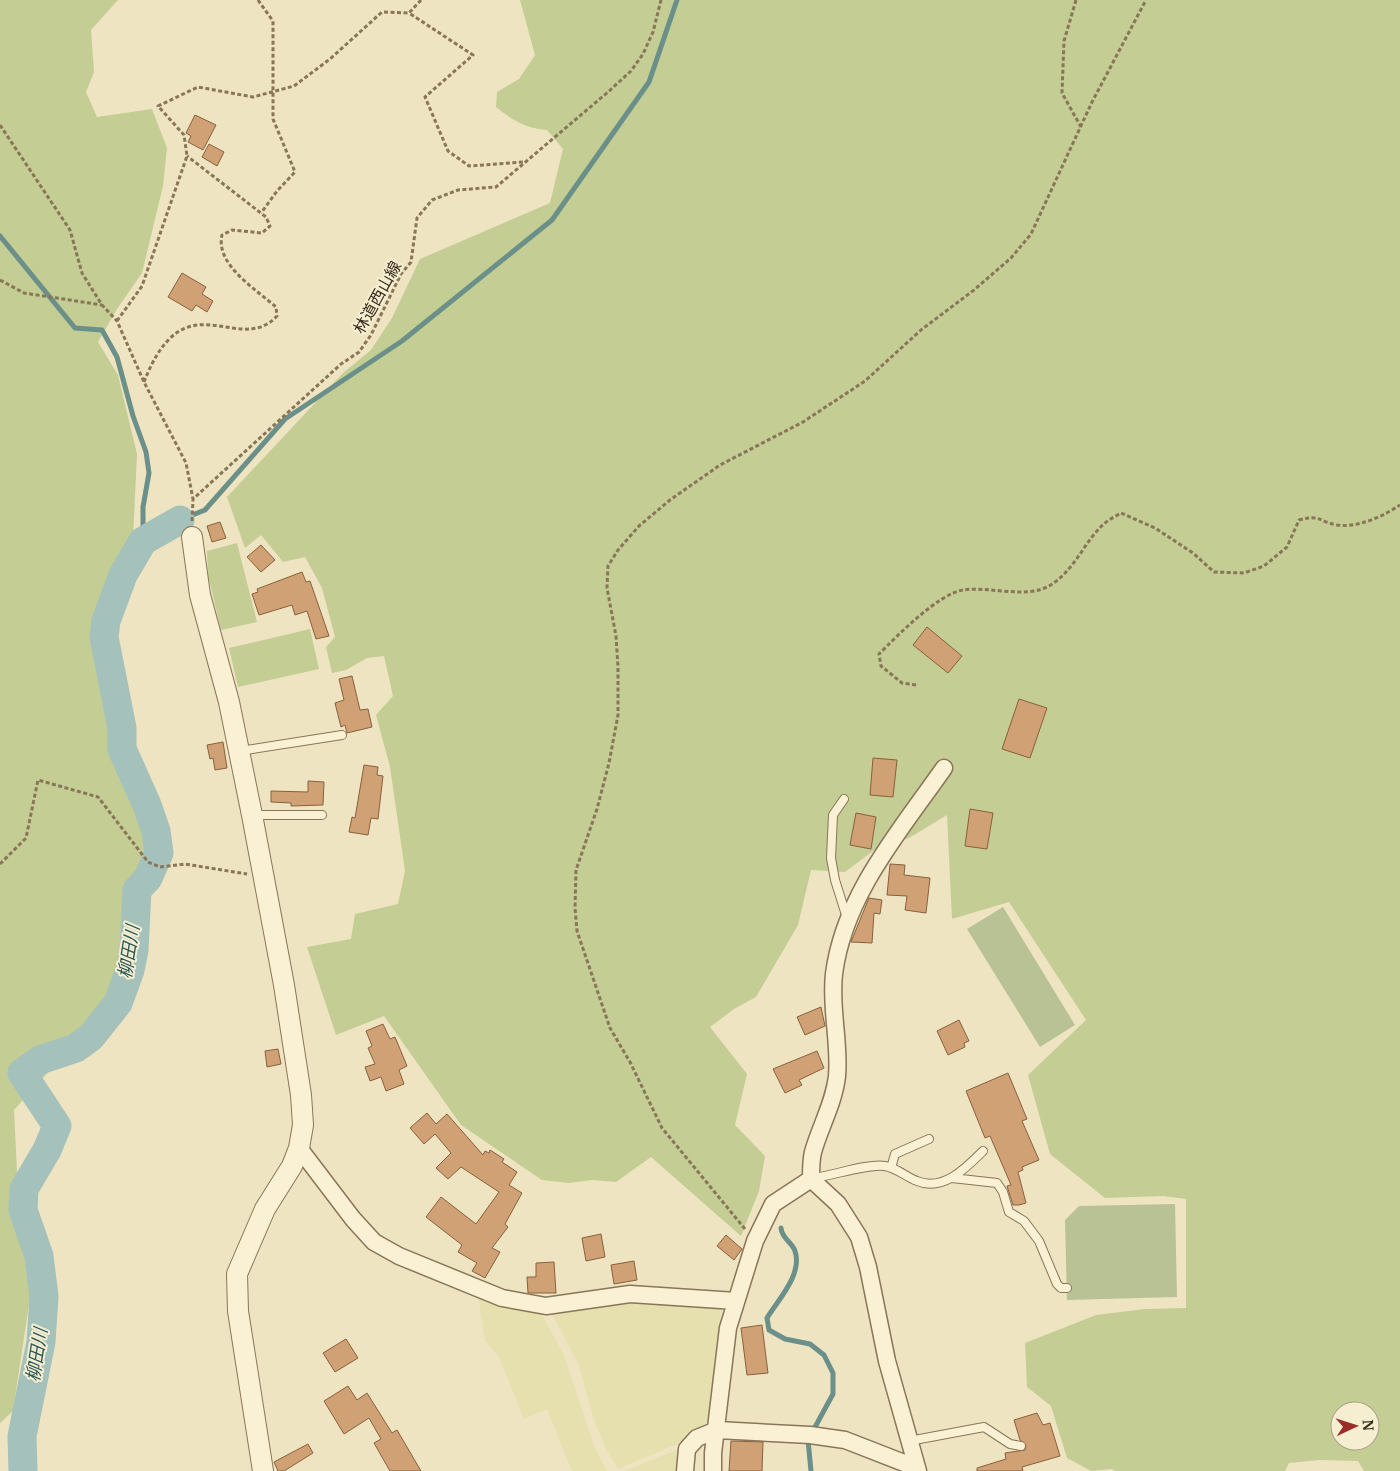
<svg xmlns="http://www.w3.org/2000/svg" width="1400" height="1471" font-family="Merriweather,'Noto Sans JP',serif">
	<rect width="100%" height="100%" fill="#efe4c1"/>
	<path fill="#e5e0ae" d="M478,1296l62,15 24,44 29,88 14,28h-35l-25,-62 -23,10 -24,-60 -15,-19z
		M637,1301l84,7 -10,111 -34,25 -59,25 -12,-20 -11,-26 -17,-60 -27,-51z
		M677,1450v21h-53z"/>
	<path fill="#c3cd94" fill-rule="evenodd" d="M0,0h118l-27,30 3,42 -8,20 11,25 55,-8 15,39 -4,38 -21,87 -25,36 -19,33 20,33 19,79 -4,86 -26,54 -8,26 15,82 3,54 23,56 12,21 -1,30 -19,26 -4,68 -10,38 -104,115 6,123 11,58 -18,120 -13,12z
		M520,0h880v1471h-36l-6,-10 -39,-1 -30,3 -4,8h-170l-3,-2 -21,2 -24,-13 -16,-52 -24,-19 -2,-44 71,-28 49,-6 41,-1v-109l-23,-3 -58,2 -55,-44 -22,-79 58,-55 -77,-118 -57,17 -5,-104 -38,23 -32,10 -32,24 -34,-2 -13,55 -42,72 -22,12 -24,18 37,47 -12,51 30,31 -6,35 -18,45 -90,-79 -35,25 -24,-2 -23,3 -27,-3 -81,-55 -77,-109 -48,19 -29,-88 44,-8 4,-25 43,-10 7,-33 -15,-104 -14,-52 17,-19 -9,-40 -17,2 -21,12 -14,3 -6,-26 9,-10 -13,-49 -17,-31 -22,5 -22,-27 -16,13 -18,-51 116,-124 28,-23 21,-32 28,-59 130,-56 13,-54 -16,-19c-20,-1 -35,-10 -51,-23l1,-15 22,-13 16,-24zM1340,1411h30v30h-30z
		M237,543l20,79 -36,8 -13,-55 -1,-24z
		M310,629l9,40 -81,18 -9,-39z"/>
	<path fill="#b9c294" d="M1003,907l72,118 -35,22 -73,-118z
		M1175,1204l2,93 -110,3 -2,-80 14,-14z"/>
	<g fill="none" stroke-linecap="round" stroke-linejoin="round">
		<path stroke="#6a9089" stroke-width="5" d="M0,236l75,92 27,2 15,27 16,59 13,36 3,21 -6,34v34
			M180,520l25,-10 80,-91 117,-78 150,-121 97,-138 28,-82
			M781,1228c1,11 11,14 14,23 8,23 -17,49 -28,67l2,12 16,9 25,5 14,11 9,18v21l-25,46 3,31"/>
		<path stroke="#a4c1bb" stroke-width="29" d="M23,1471l-1,-35 19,-94 3,-46 -5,-40 -16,-46 1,-21 23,-39 10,-24 -35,-53 18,-13 36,-12 15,-11 27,-34 12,-33 4,-20 3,-60 11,-12 11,-25 -3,-22 -9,-26 -25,-56v-21l-18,-91 2,-16 17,-46 20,-34 37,-21"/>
	</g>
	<path fill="#cfa175" stroke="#89603d" d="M195,115l21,10 -13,25 -15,-8 3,-6 -5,-3z
		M209,144l15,8 -7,14 -15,-9z
		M182,273l24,14 -4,7 11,7 -6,11 -11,-7 -4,6 -24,-14z
		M220,522l6,16 -14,4 -5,-16z
		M261,545l14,15 -14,12 -14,-15z
		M302,572l4,10 4,-1 19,55 -13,3 -9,-28 -12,4 -3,-10 -33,10 -7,-21 6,-2 -1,-3z
		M927,627l35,29 -14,17 -35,-28z
		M352,676l8,34 8,-1 4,18 -25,6 -2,-8 -4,2 -6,-24 9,-3 -5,-21z
		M1019,699l28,9 -17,50 -28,-9z
		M223,742l4,26 -12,2 -2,-12 -3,1 -3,-14z
		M873,758l24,2 -4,37 -23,-2z
		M364,765l14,2 -1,8 6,1 -5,43 -7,-1 -3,17 -19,-3 3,-15 3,1z
		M308,781l16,1 -1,23 -32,1v-3l-20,-1v-11l37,1z
		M970,809l23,4 -6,36 -22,-3z
		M856,813l20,4 -5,32 -21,-4z
		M890,864l15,1 -1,10 26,3 -4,35 -21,-3 2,-14 -20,-1z
		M869,898l13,2 -2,14 -6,-1 -2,30 -21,-1z
		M821,1007l4,19 -20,9 -8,-18z
		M959,1020l10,21 -5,2 1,4 -17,8 -11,-24z
		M383,1024l7,15 5,-2 12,29 -8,4 5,14 -18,7 -5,-14 -11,4 -5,-14 10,-3 -7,-16 4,-2 -6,-15z
		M278,1049l3,15 -14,3 -2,-16z
		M817,1051l7,17 -25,12 3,5 -17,8 -12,-24z
		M1008,1073l19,46 -5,2 17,39 -17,7 1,3 -5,2 8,31 -7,2h-6l-6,-19 4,-1 -21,-49 -5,2 -19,-47z
		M427,1113l9,11 11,-10 36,41 2,-4 4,2 1,-3 14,9 -2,3 15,10 -8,13 13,8 -17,31 3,3 -16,21 8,4 -15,26 -13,-7 5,-8 -19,-11 4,-7 -36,-28 15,-20 35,27 23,-32 -38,-25 -13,12 -12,-11 15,-15 -16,-19 -11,10 -14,-16z
		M601,1234l4,23 -19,4 -4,-23z
		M726,1235l16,14 -8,11 -17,-14z
		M634,1261l3,19 -23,4 -3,-19z
		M554,1262l2,31h-28l-1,-16h9v-14z
		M762,1325l6,48 -21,2 -6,-47z
		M346,1339l12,19 -23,14 -12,-19z
		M348,1386l9,14 10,-7 25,40 5,-3 24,41h-31l-16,-28 7,-4 -12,-21 -25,16 -20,-33z
		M1037,1413l6,12 7,-2 10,33 -38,11 1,4h-46v-3l29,-9 -1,-6 20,-3 1,-5 -6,-5 -6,-20z
		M731,1441l32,1 -1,29h-33z
		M308,1444l5,9 -29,18h-6l-4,-9z"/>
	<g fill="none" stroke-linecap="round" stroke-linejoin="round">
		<g stroke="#897558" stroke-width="10">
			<path id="service" d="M240,751l102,-16
				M844,799l-11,16 -2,43 4,22 12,38
				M252,815h70
				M891,1168l4,-14 34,-15
				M813,1178c19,-2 55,-15 72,-12 12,2 21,11 32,15 26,11 49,-13 66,-30
				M952,1178l45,5 6,9 6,20 15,9 15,20 18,43 4,4h6
				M909,1441l75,-14 26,17 11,2"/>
		</g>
		<g stroke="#897558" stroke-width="19">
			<path id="minor" d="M299,1148l54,71 21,23 25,14 103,42 44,8 84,-12 106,7
				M811,1179c0,-9 0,-19 2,-27 7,-25 21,-49 24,-76 3,-34 -7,-68 -3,-102 10,-79 66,-143 110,-206
				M811,1179l27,25 21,33 9,30 19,94 31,110
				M685,1471l2,-22 10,-11 20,-8 93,5 35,5 72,28
				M713,1471v-18l15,-125 27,-87 18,-37 38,-25"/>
		</g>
		<g stroke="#897558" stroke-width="22">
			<path id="tertiary" d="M192,537l8,58 29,107 23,113 32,170 17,110 2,30 -4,23 -7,18 -27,43 -28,65 1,37 25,160"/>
		</g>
		<path stroke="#897558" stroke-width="3" stroke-dasharray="4 2.5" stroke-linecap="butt" d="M258,0l15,21v98l22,53 -18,19 -16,22
			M421,0l-12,13 64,42 -48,42 23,54 21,15 54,-4
			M1076,0l-12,41 -2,52 19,34
			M0,125l70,105 12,43 20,32 15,16 27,61 42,81 7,36
			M0,280l24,13 78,12
			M117,321l25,-35 45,-130 -3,-21 -26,-29 40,-19 55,10 41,-11 36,-27 52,-47 27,1
			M144,382c41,-106 94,-24 133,-66l-1,-9c-19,-17 -61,-42 -54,-72l10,-5 30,3 8,-7 -4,-9 -79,-61
			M192,521l1,-22 148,-135 18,-12 12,-17 30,-61 10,-12 6,-44 15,-18 26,-10 38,-3 112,-95 23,-21 12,-17 10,-22 8,-32
			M916,685l-14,-2 -21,-17 -2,-12c18,-18 59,-60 84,-64 25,-4 64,9 86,-4 26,-15 35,-45 56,-63 5,-4 11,-7 16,-10l34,15 38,25 21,19 30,1 20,-7 23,-19 12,-27c22,-6 20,2 38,5 22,3 46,-9 63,-20
			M0,864l26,-26 12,-58 60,17 50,65 12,5 25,-3 62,10
			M745,1229l-83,-101 -32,-66 -20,-34 -33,-97 -2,-23 1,-38 21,-61 12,-46 9,-48v-48l-2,-31 -9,-48 1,-22 10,-16 21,-24 31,-26 50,-35 83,-43 62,-41 56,-51 53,-40 37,-32 20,-24 61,-132 54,-102"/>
		<use href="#service" stroke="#faf1d4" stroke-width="8"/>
		<use href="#minor" stroke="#faf1d4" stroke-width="16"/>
		<use href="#tertiary" stroke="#faf1d4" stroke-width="20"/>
	</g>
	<g text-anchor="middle" stroke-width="4" stroke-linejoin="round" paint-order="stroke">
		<g font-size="16" fill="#382c1d" stroke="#f6eed1">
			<text transform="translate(377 297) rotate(-61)" y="6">林道西山線</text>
		</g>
		<g font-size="18" font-style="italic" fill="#2b5858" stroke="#f6eed1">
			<text transform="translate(129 952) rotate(-81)" y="6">柳田川</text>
			<text transform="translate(37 1355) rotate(-81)" y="6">柳田川</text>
		</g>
	</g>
	<g transform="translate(1355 1426) rotate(86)"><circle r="24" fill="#f6eed1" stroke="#aaa089"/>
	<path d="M0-4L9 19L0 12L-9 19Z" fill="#9a2d26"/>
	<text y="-8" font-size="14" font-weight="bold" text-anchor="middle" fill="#382c1d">N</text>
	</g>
</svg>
